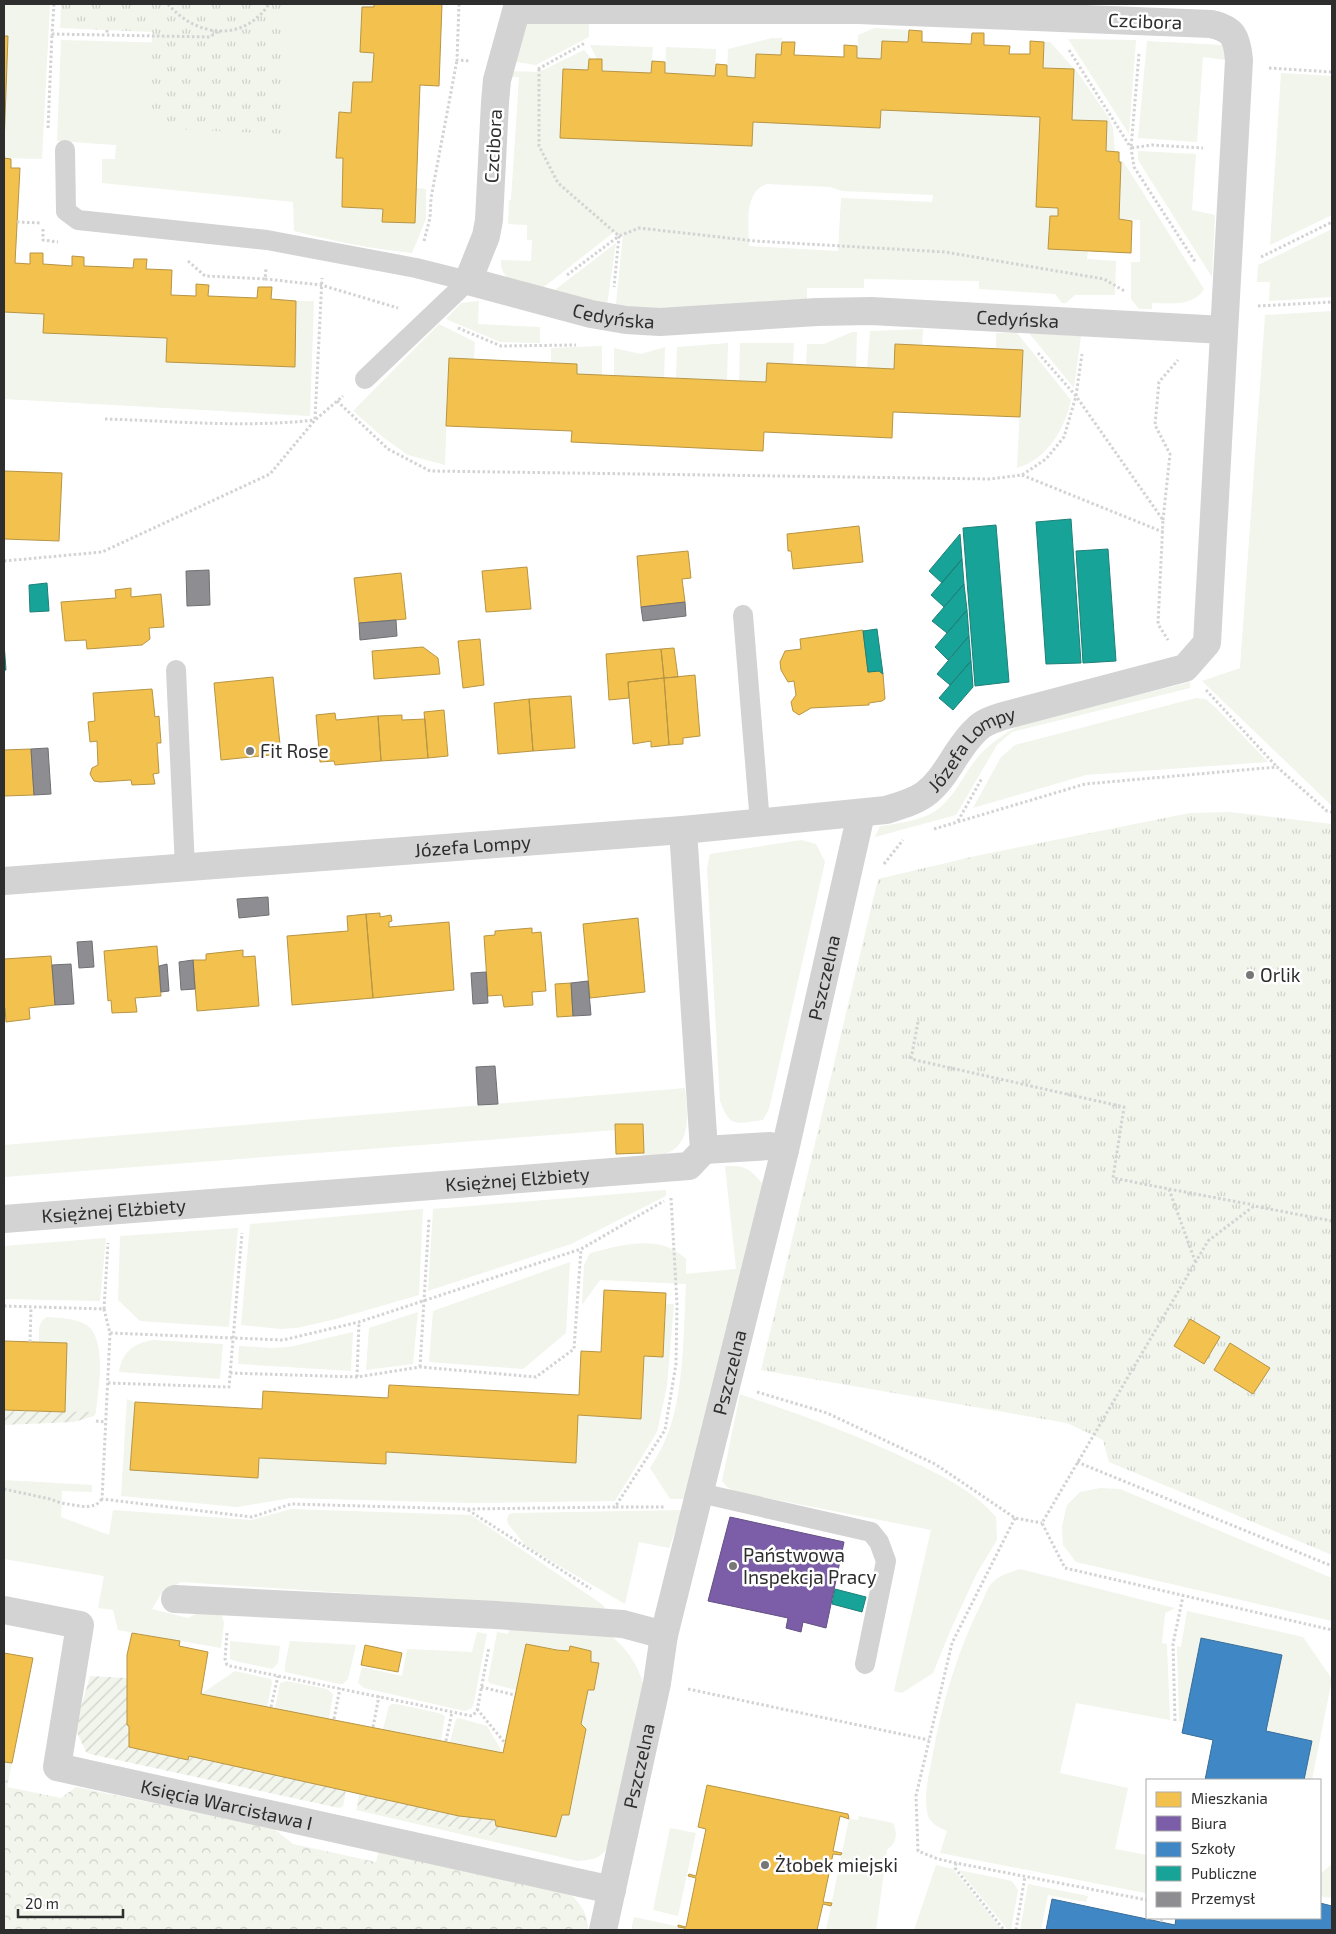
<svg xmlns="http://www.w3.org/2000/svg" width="1336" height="1934" font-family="'Exo 2',sans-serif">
	<defs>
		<pattern id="forest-crowns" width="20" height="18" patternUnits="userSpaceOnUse" patternTransform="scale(1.25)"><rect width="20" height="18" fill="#f1f5ec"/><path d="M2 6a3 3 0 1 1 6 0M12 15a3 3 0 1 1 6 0" fill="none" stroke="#cfd2cb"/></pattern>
		<pattern id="park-tufts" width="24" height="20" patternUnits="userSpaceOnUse" patternTransform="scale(1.25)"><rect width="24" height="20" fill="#f1f5ec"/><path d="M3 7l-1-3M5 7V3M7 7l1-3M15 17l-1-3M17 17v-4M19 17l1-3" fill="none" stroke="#cfd2cb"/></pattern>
		<pattern id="garden-furrows" width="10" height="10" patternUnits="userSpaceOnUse" patternTransform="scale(1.25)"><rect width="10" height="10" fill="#f1f5ec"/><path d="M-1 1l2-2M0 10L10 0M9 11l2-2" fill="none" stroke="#cfd2cb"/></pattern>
	</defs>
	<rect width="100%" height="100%" fill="#fff"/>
	<path fill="#f1f5ec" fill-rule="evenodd" d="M4,4h46l-8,155 -38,-1 4,-122h-4z
		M277,4h97v3h-12l-2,45 14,1 -2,29h-19l-2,31 -12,-1 -3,46h7l-1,49 41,2v13l33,-34 10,1v30l-14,34c-40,-4 -79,-12 -118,-22l-1,-29 -191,-19v-24h13l1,-14 -59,-4 4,-101 151,4z
		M524,19h65v18l-53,28 -26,-4z
		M875,28l34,2 -1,12 -26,-1 -1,18 -24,-1 1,-23z
		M772,38h10l-1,17 -25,-1 -1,24 -28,-2 1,-27z
		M1068,39l68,1 -7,94z
		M1147,41l76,4 3,15 -23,-3 -6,85 -59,-4z
		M1044,42h6l28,31 31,45 4,10 2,23h-9l1,-30 -35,-1 2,-51 -31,-1z
		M590,45l63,2 -2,26 -49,-2v-11l-5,-1z
		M666,47l50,2 -1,27 -50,-3z
		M584,50l8,9h-3l-1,11 -25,-1 -3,69 191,8 2,-24 127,6 1,-18 159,7 -4,89 22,2v8h-8l-1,33 39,2 -1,8 29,2 -1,34h-40l-9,8h-4l-7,-9 -76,-5v-8l-115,-2v9h-57v14l-192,11 8,-78 -4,1 -5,-4 -79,62c-15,-8 -36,-15 -34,-34l30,1 1,-21h-5v-15l-19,-1 1,-24h2l8,-123h-12l1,-6 31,1zM767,184l63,3 12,4 91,4 -1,7 -91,-4 -3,53 -89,-5c0,-18 -6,-55 18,-62z
		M1281,73l51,3v139l-62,30z
		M1138,151l58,3 -4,56 23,5 -3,62 -74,-117z
		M1123,161l81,128c-11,18 -33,14 -52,14v6h-13l-8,-10v-37h9v-42l-21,-1 2,-57z
		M1332,229v68l-63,4 1,-19h-13l1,-17z
		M616,243l-10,69 -59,-16z
		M296,301h18l-4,115 -306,-17v-87l40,2v19l123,5v24l127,5z
		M479,301l-1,23 62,3v16l-40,-1 -54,-23 15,-16z
		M1332,311v495l-130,-125 38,-13 25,-353z
		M439,324l36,18 -1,18 -25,-1 -4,106 -37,-10 -24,-17 -31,-27z
		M923,329l-1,16 -26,-1 -2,25 -27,-1 3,-37z
		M852,332h5l-1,35 -50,-2 1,-21h17z
		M996,333h21l54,67c-6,29 -24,59 -54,68l6,-118 -27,-2z
		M1029,333l52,3 -7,52z
		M728,343l-1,38 -51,-3 1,-31z
		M740,343h54l-1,21 -27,18 -27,-1z
		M602,346v29l-25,-1 -26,-11v-15z
		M665,347l-1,31 -50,-2v-28l27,6z
		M1190,682v6l-178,44 -15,13 -41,70 -81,22 5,-11c15,-2 31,-4 46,-10 24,-10 33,-34 48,-54 12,-16 30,-28 47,-38z
		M1196,698l10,1 10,9 52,54 -182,13 -113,33 28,-51 14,-12z
		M801,840l15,4 9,18 -56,247 -6,11c-26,3 -33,9 -43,-19l-13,-233 3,-14z
		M685,1088c2,21 8,55 -18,65 -6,3 -16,3 -24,4v-33h-27v6l-612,47v-32z
		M725,1166c23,-1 25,4 39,19l-79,314h-15l-20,-31c4,-7 9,-15 13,-23 22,-45 20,-112 23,-161l-86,-4 -18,25 2,-40 6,-12c32,-8 70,-20 96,6v15l50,-5z
		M666,1190v6l-95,48 -143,47 5,-82z
		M423,1209l-4,86 -83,24 -39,9 -16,1 -40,-4 9,-101z
		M238,1228l-9,99 -89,-6 -22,-21 2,-64z
		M106,1238l-6,63 -96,-2v-53z
		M570,1262l-4,71 -43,36 -94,-7 4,-51z
		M666,1304h8l-7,82 -10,46 -42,69 -146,2 -178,-5 -54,9 -116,-11 6,-97 8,3 -5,67 129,-11 127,6v-12l189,11 3,-48 63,4 3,-63 19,1z
		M418,1312l-5,52 -47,6 3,-42z
		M47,1317c13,1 26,1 38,7 23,13 13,67 11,88h-31l2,-69 -28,-1c0,-10 -2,-20 8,-25z
		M353,1332l-2,39 -113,-7 1,-18 32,2 18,-1z
		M153,1340l70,4 -3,35 -101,-7c3,-20 15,-29 34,-32z
		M740,1394c58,20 115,40 171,67 30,14 63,30 85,56l1,23 -20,33 -26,56 -18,44 -31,20 -8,-2 37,-161 -195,-38 -9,-5 -5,-6z
		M4,1480l88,5v7l-30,-1 -1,26 48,18 4,-25 138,10 40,-11 180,6 132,90 2,3 -2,2 -422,-28 -20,12 -9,15 36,9c10,-7 24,-9 34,-2l2,7 -3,25 -103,-18 -5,-20 -15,-2 6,-32 -100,-17z
		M1100,1488l20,1 212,89v43l-256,-59 -13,-17 -1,-19 5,-21 13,-13z
		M683,1510l-14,38 -30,-6 -14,62 -98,-57 -19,-23 -1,-5 2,-5 6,-1z
		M1020,1569l155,39 -10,5 -3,30 5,1 3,76 -94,-17 -16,70 68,15 -13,61 32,6v38h-2l-205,-40 7,-22c-10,-5 -19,-8 -20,-20 -3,-18 2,-37 5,-53 10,-54 25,-107 50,-156 3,-6 6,-16 11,-20 7,-7 18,-10 27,-13z
		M1187,1611l116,26 29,42 -20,101h-8l8,-39 -46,-10 16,-76 -80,-17 -18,84h-5l-2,-76 4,1z
		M509,1628l102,8c16,12 26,28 32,47l-35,164c-7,12 -18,13 -30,14l-222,-51 1,-2 141,29 3,-11 55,11 6,-22h7l17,-86 -5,-5 7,-34h6l5,-27 -8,-1 -21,-15 -1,4 -43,-7 -10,46 -27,-7 -1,-3 9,-48 11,2z
		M477,1632l10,2 -13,68 -2,6 -7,3 -101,-23 -6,-5 4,-16 40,9 5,-27 65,3z
		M230,1641l50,5 -2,17 -6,6 -37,-8 -5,-2z
		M290,1641l66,4 -8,34 -5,5h-3l-55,-12v-7z
		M235,1671l36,8 1,4 -5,24 -66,-13z
		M287,1681l40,8 6,5 -4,25 -54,-11 5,-25z
		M392,1704h4l43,9 6,3 -4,24 -58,-11 6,-23z
		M459,1718l28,8 16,27 -53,-11 6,-23z
		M859,1816l34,7c5,12 4,19 -6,27l-11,80h-50l23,-111 9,1z
		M670,1828l26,5 -18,83 -25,-6z
		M1332,1864v34l-12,-2v-22z
		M936,1865l17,4 49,61h-88z
		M959,1870l53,11 6,9 -7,40h-3z
		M1028,1884l60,12 -2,6 -38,-7 -7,35h-21z
		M634,1917l51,11 -1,2h-53z"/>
	<path fill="url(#forest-crowns)" d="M4,1762l8,1 -5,24 54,11 15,-11 197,41 20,16 83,18 3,-12 189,42c11,9 21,23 20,38h-584z"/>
	<path fill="url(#park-tufts)" d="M61,4h225l-3,130 -133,-6 2,-96 -92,-4z
		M1230,812l102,12v731l-223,-93 -6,-22 -36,-17 -306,-53 117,-491 102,-24 210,-42z"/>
	<path fill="url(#garden-furrows)" d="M4,1411l92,1 -2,4 -20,6 -70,3z
		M90,1676l37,2v46l2,2 1,21 58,13 1,-4 157,35 -3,15 -4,2 -249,-54 -4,-2 -11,-24z
		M359,1794l100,22 36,4 6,6 -2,11 -142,-29z"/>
	<path fill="#f2c14e" stroke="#b79544" d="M374,4h68l-3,82 -19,-1 -5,138 -33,-1 1,-13 -41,-2 1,-49h-7l3,-46 12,1 2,-31h19l2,-29 -14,-1 2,-45h12z
		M909,30l13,1v11l49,2 1,-11h12v12l26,1 -1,8h21v-13l14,1 -1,26 31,1 -2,51 35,1 -1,30 13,1v10h2l-2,57 13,2 -1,32 -83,-4 2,-33h8v-8l-22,-1 4,-90 -159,-7 -1,18 -127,-6 -1,24 -192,-8 3,-69 25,1 1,-11h13v12l49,2 1,-12 13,1v11l50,3 1,-12 11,1v11l28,2 1,-24 25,1 1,-13h13l-1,13 50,2v-12l13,1v12l24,1 1,-18 26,1z
		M4,36h4l-4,109z
		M4,158l7,1v9h9l-5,95 15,1v-11h13v11l29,2v-10l12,1v9l49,2 1,-9h13l-1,10 26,1 -1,25 25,1v-12l13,1 -1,11 49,2 1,-11h14l-1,12 25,2 -1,66 -129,-5 1,-24 -124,-5 1,-19 -40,-2z
		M895,344l128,6 -3,67 -127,-5 -1,26 -128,-6 -1,19 -192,-9 1,-11 -126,-5 3,-68 128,6v10l189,8 1,-19 127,6z
		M4,471l58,2 -3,68 -55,-2z
		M859,526l4,36 -70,7 -2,-18h-3l-1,-17z
		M688,551l3,27 -9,1 3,23 -44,5 -4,-51z
		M527,567l4,42 -45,3 -4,-41z
		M401,573l5,46 -47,4 -5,-45z
		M131,588v9l30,-3 3,33 -15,1 1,11 -8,6 -55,4 -1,-9 -21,1 -4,-39 55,-4 -1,-8z
		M863,630l5,42 11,-1 4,3 2,25 -3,2 -13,2v2l-58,3 -12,7 -6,-4 -2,-9 5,-7 -2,-14 -6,1 -7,-12 -1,-8 5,-11 16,-2 -1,-10z
		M480,639l4,46 -21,3 -5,-47z
		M423,647l15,11 2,16 -66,5 -2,-28z
		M674,648l4,29 -14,1 -3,-29z
		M661,649l3,29 -36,4 1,16 -20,2 -3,-46z
		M695,675l5,61 -17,2v6l-14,1 -5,-67z
		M273,677l8,77 -60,6 -7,-77z
		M664,678l5,67 -18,2v-6l-18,3 -5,-62z
		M152,689l3,28 4,-1 2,27h-4l2,30 -6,1 2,10 -23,1 -1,-5 -31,2 -6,-1 -4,-7 2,-6 6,-3 -1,-24 -7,1 -2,-20 7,-1 -2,-28z
		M571,696l4,52 -42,3 -4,-52z
		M529,699l4,52 -35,3 -4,-51z
		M444,710l4,46 -20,2 -4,-46z
		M335,713l1,7 42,-4 3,45 -46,4 -1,-4 -14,1 -4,-47z
		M402,715v5l23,-1 3,39 -47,3 -3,-45z
		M31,749l3,46 -30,1v-46z
		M380,913v4l11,-2 1,6 -3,1v5l60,-5 5,68 -81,8 -7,-84z
		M366,914l7,84 -81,7 -5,-69 61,-5 -1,-15z
		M638,918l7,74 -55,6 -7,-74z
		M532,928v5l9,-1 5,59 -14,1 1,13 -29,2 -2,-12 -14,1 -4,-60 11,-1v-4z
		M157,946l4,50 -26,2 2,14 -25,1 -1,-13 -3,1 -4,-50z
		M243,950v7l12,-1 4,50 -62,5 -4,-51h13v-6z
		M51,956l4,49 -26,3 1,11 -24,3 -1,-14h-1v-49z
		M571,983l2,33 -16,1 -2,-33z
		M615,1124h28l1,29 -28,1z
		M604,1290l62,3 -3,64 -19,-1 -3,63 -63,-4 -2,48 -190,-11v12l-127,-6 -1,20 -128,-8 5,-68 127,7 1,-18 125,7 1,-13 190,10 2,-44 20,1z
		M1190,1319l30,18 -16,27 -30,-18z
		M4,1341l63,2 -2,69 -61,-2z
		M1230,1343l40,25 -17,26 -39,-24z
		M132,1633l48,8 -1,5 29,6 -7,42 302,59 23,-109 31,6 12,1 1,-5 21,5v11l8,1 -5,27h-6l-7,34 5,5 -17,86h-7l-6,22 -60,-11 -1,-6 -36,-4 -270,-60 -1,4 -59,-13v-21l-2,-1v-70z
		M365,1645l37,8 -4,19 -37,-7z
		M4,1653l29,5 -21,105 -8,-1z
		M707,1785l141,29 1,5 -9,-3 -7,35 9,2 -1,2 -8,-1 -10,48 9,1 -1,3 -8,-2 -6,26h-133l1,-2 -7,-1v-2l8,2 10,-49 -8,-2 1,-2 7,2 10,-47 -8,-2z"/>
	<path fill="#7b5ea7" stroke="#645083" d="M730,1517l114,25 -18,86 -23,-6 -2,10 -15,-4 2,-10 -80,-17z"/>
	<path fill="#3f88c5" stroke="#3a6d98" d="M1201,1638l81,17 -16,76 46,10 -8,39h-99l8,-40 -31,-7z
		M1052,1899l123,26 1,-7h144v-15l12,3v24h-286z"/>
	<path fill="#17a398" stroke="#1e8078" d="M1071,519l10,144 -35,1 -10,-142z
		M996,525l13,157 -34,4 -12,-158z
		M960,534l2,25 -20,24 -13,-12z
		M1108,549l8,112 -33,2 -7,-112z
		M962,559l2,25 -20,23 -13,-12z
		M47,583l2,28 -19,1 -1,-27z
		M964,584l3,26 -20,23 -15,-12z
		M967,610l2,26 -21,24 -13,-13z
		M877,629l6,45 -4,-3 -11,1 -5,-41z
		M969,636l2,25 -21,24 -13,-11z
		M4,643l2,27h-2z
		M971,661l2,26 -20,23 -14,-12z
		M835,1589l31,8 -4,15 -30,-8z"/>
	<path fill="#8d8d92" stroke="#707074" d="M209,570l1,35 -23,1 -1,-35z
		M685,602l1,14 -43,5 -2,-14z
		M396,620l1,16 -37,4 -1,-17z
		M48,748l3,46 -17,1 -3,-46z
		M268,897l1,18 -30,3 -2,-19z
		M92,941l2,26 -15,1 -2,-26z
		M193,960l2,29 -14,1 -2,-28z
		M71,964l3,40 -19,1 -3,-40z
		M167,964l2,27 -8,1 -2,-26z
		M486,972l2,31 -15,1 -2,-31z
		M588,981l3,34 -18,1 -2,-33z
		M495,1066l3,38 -20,1 -2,-38z"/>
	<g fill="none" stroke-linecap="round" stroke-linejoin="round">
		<path stroke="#d3d3d3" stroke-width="3" stroke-dasharray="2.5 2.5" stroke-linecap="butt" d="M54,4l-2,30 158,3 8,-6
			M168,4c28,33 75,39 101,0
			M459,4l-2,56 13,1
			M107,30v5
			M1069,50l62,98 3,19 62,96
			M1139,54l-8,94 21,-3 51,3
			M1269,68l63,4
			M538,69l47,-26
			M539,69v77l19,37 61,53 20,-8 116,13 190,11 159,27 22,13
			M48,128l4,-94
			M17,222l25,1
			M43,229v11l15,2
			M424,241l6,-23 1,-20 26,-138
			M1261,257l71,-35
			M188,261l17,15 60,3 1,-10
			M567,275l52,-39 -5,51
			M265,279l56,6 77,23
			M1258,306l74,-4
			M458,328l43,18 75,-1
			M1038,353l38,43 87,124 -5,104 10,16
			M337,401l51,48 42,22 560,8 32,-4 24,-16 18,-22 12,-41 6,-42
			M105,419c69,2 141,9 210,1
			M315,419l7,-141
			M1022,475l141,57
			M1163,520l7,-66 -15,-29 4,-43 19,-22
			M4,561l98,-9 168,-78 45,-54 28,-24
			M1206,690l71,77
			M958,821l24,-43
			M934,829l151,-45 192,-17 50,44 5,1
			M884,864l19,-24
			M918,1022l-7,37 213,48 -11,71 56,11 26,72
			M1169,1189l85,16
			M1332,1221l-78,-15 -46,35 -166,282 23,45 267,62
			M4,1306l100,3 6,24 173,7 76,-18 222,-73 83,-48
			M104,1309l4,-66
			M110,1333l-8,166 150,18 39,-13 176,5 148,-2 50,-77 11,-66 1,-60 -6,-106
			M30,1342l1,-35
			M420,1367l9,-149
			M230,1373l127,4 63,-10 116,10 38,-28 7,-100
			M357,1377l2,-55
			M108,1383l121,4 13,-154
			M757,1392l70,21 108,51 80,54 27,5
			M96,1421l10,1
			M1077,1462l255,104
			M4,1489l46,10 11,4 25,4 10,-2 6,-6
			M616,1507h48
			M468,1510l123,79
			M1015,1518l-63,125 -36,153 2,55 20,8 18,4 191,37
			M227,1633l-2,26 2,6 3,1 242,50 5,-5 12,-64
			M481,1687l34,8
			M688,1689l241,51
			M271,1707l7,-31
			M477,1709l28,34
			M334,1719l6,-31
			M1175,1721l-2,-77 10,-48
			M373,1727l6,-31
			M446,1741l6,-29
			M956,1863l-1,5 49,62
			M1161,1922l1,-4
			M1016,1930l9,-54"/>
		<path stroke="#d3d3d3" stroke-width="20" d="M65,150l1,61 12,9 189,20 149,28 52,13
			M365,379l103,-98
			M743,615l17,208
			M176,670l9,198
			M700,1493l171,39 8,10 7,19 -21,103"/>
		<g stroke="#d3d3d3" stroke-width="28">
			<path id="s1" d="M518,4l-21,76 -2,22 -6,118 -3,16 -18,45 123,33 35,6 34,2 157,-10 54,-1 353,19"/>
			<path id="s2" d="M4,881l679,-51 203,-20c13,-4 28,-8 39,-16 22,-16 31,-46 51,-64 7,-8 18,-11 27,-14l182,-48 22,-25 32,-583c-2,-22 -5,-31 -28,-36l-353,-14h-341"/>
			<path d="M704,1150l66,-4 15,4"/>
			<path id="s3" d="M4,1219l685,-53 15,-16 -21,-320"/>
			<path d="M175,1599l321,16 127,9 41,11"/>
			<path id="s4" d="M4,1610l76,15 -23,142 555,123"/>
			<path id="s5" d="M603,1930l54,-247 7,-48 121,-485 76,-336"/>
		</g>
	</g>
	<g fill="#777" stroke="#fff" stroke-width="2">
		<circle cx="250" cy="751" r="5"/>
		<circle cx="1250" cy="975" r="5"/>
		<circle cx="733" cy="1566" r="5"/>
		<circle cx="765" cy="1865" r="5"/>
	</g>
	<g text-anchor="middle" stroke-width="5" stroke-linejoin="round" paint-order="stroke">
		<g font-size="19" fill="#2e2e2e" stroke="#fff">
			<text transform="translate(1145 21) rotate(2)" y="7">Czcibora</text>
			<text transform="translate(493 146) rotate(-87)" y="7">Czcibora</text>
			<text dy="7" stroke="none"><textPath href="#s1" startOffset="434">Cedyńska</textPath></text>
			<text dy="7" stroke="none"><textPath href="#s1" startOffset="839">Cedyńska</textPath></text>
			<text dy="7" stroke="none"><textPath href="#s2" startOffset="994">Józefa Lompy</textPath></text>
			<text dy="7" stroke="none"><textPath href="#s2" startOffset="470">Józefa Lompy</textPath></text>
			<text dy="7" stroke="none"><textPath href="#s5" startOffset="978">Pszczelna</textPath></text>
			<text dy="7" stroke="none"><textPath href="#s3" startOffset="515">Księżnej Elżbiety</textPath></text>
			<text dy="7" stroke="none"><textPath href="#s3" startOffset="110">Księżnej Elżbiety</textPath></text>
			<text dy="7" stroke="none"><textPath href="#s5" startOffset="572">Pszczelna</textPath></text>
			<text dy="7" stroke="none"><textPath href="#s5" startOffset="168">Pszczelna</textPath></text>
			<text dy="7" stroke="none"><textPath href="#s4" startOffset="395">Księcia Warcisława I</textPath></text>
		</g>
		<g font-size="19" fill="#2e2e2e" stroke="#fff" text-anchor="start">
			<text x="260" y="758">Fit Rose</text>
			<text x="1260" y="982">Orlik</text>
			<text x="743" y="1562">Państwowa<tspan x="743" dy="22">Inspekcja Pracy</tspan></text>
			<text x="775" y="1872">Żłobek miejski</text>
		</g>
	</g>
	<rect width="1336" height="1934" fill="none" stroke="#2e2e2e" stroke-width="10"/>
	<rect x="1146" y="1779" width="175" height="140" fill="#ffffff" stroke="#ababab"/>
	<rect x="1156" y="1792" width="25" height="15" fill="#f2c14e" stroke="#ababab"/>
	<text x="1191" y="1804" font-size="15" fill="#2e2e2e">Mieszkania</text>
	<rect x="1156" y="1816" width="25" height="15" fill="#7b5ea7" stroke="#ababab"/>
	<text x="1191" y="1829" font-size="15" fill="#2e2e2e">Biura</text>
	<rect x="1156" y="1842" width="25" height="15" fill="#3f88c5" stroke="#ababab"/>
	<text x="1191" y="1854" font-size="15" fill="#2e2e2e">Szkoły</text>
	<rect x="1156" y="1866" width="25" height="15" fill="#17a398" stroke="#ababab"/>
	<text x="1191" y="1879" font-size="15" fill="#2e2e2e">Publiczne</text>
	<rect x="1156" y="1892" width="25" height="15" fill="#8d8d92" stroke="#ababab"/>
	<text x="1191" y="1904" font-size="15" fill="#2e2e2e">Przemysł</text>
	<path d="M18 1909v8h105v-8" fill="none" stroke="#2e2e2e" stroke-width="2.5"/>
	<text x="25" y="1909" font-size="15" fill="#2e2e2e" stroke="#ffffff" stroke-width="4" paint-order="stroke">20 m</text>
</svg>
